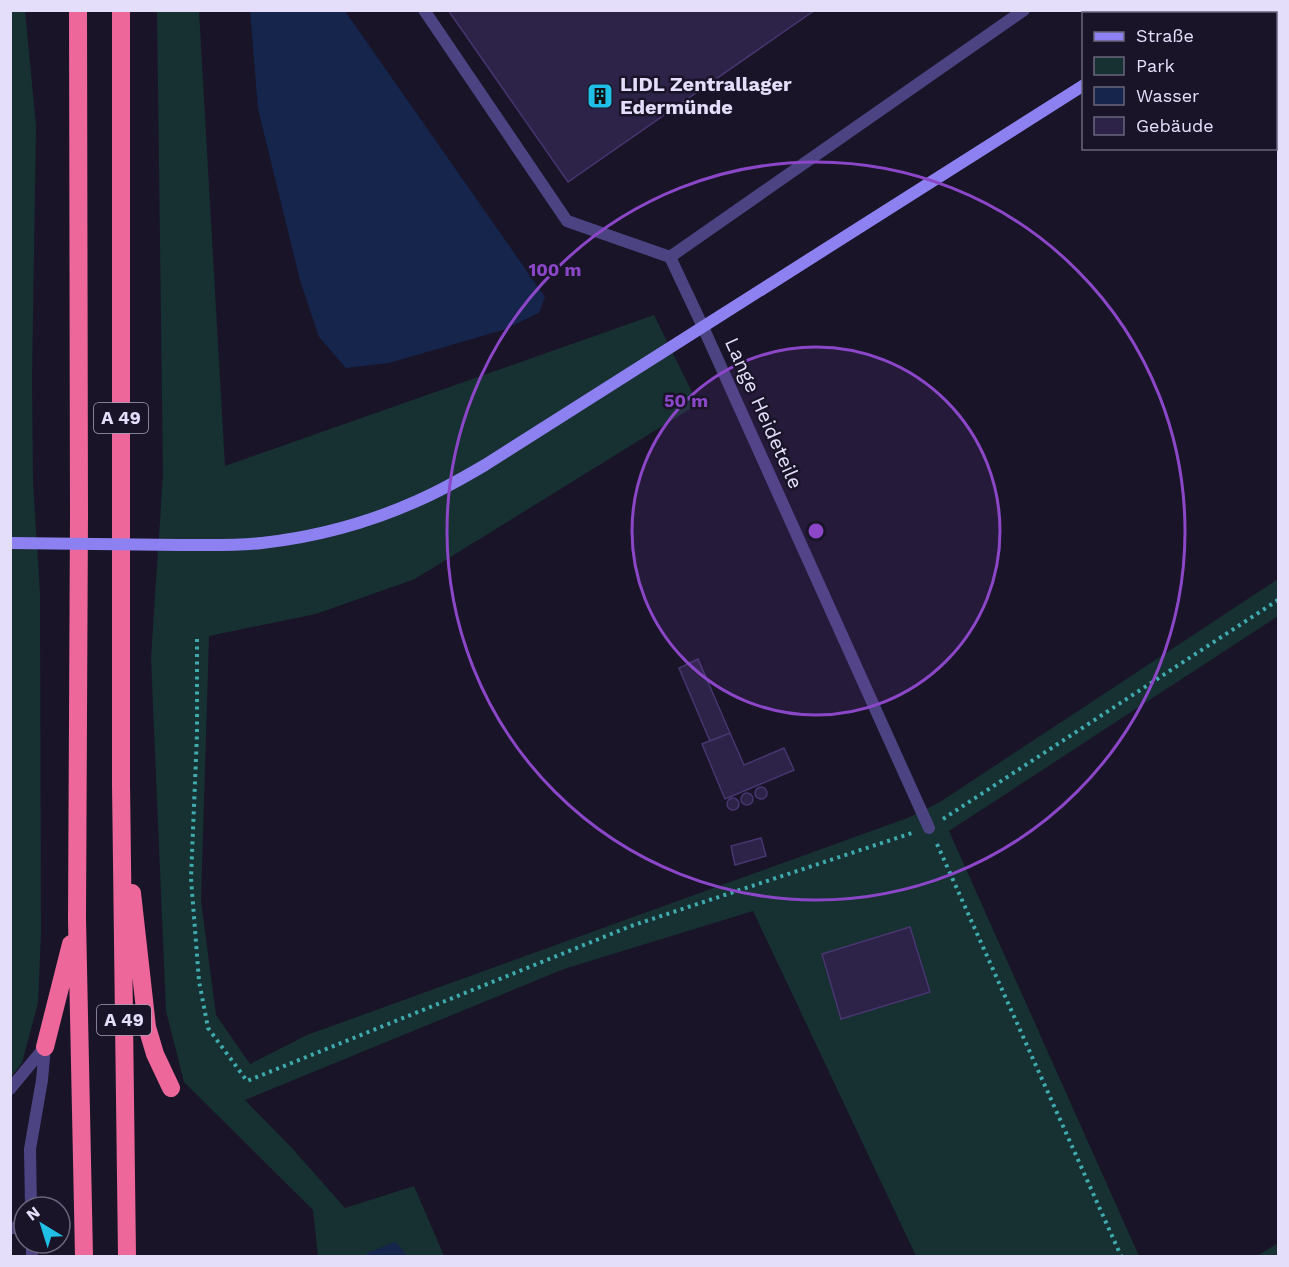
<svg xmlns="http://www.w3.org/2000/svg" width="1289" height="1267" font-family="'Work Sans',sans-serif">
	<rect width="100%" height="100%" fill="#191428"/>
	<path fill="#173032" d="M25,10l11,116 -4,253 1,102 7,113 1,339 -3,70 -16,60 -11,14 -1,-1066z
		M157,11h42l26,455 429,-151 44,89 -283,175 -99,35 -107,22 -8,265 15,114 34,49 57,-29 603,-218 30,-15 338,-223v37l-329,215 190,425h-223l-163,-345 -189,58 -319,131 47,48 53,60 69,-22 30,70h-126l-5,-46 -129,-128 -18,-71 -15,-353 12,-183z
		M1278,1243v13h-21z"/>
	<path fill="#15254b" d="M250,10l95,1 200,286 -6,16 -36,17 -114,33 -43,5 -27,-31 -19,-57 -42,-171z
		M395,1242l13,14h-41v-3z"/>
	<path fill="#2d2247" stroke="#473670" stroke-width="1.5" d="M448,10h367l-247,172z
		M698,659l32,74 -20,8 -31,-73z
		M730,733l14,32 40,-17 10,22 -69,29 -23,-55z
		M755 793a6 6 0 1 1 12 0a6 6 0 1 1-12 0Z
		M741 799a6 6 0 1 1 12 0a6 6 0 1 1-12 0Z
		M727 804a6 6 0 1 1 12 0a6 6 0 1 1-12 0Z
		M761,838l5,18 -31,9 -4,-19z
		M910,927l20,65 -89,27 -19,-65z"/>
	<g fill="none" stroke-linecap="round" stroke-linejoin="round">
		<path stroke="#3fabaf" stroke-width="4" stroke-dasharray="3 4.5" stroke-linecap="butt" d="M197,639v95l-6,144 8,103 9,47 39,53 384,-155 281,-93
			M943,819l335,-219
			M937,844l184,412"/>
		<path stroke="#4c4482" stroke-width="12" d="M424,10l143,211 103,36 33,70
			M670,257l354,-247
			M10,1089l34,-41
			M31,1207l-1,-58 12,-69 3,-33
			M10,1228h14
			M32,1243v13"/>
		<path stroke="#4c4482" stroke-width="12" d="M703,327l226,501"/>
		<path stroke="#8d80f1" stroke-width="12" d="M1192,14l4,-4
			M180,545c28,0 55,1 82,-2 53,-6 106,-20 155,-42 23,-10 46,-23 68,-36l599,-380"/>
		<path stroke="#ee679b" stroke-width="18" d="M78,10l1,506 -2,403 7,337
			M121,10v774l6,472
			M132,893l15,134 8,27 16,34
			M45,1047l26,-103"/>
		<path stroke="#8d80f1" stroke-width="12" d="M10,543l170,2"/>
	</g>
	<circle cx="816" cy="531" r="184" fill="#8b47c8" fill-opacity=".12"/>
	<g fill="none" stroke="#8b47c8" stroke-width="3">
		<circle cx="816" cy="531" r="184"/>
		<circle cx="816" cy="531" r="369"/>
	</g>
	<defs>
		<g id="building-square" transform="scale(1.35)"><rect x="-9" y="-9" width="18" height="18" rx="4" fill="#20bfe6" stroke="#191428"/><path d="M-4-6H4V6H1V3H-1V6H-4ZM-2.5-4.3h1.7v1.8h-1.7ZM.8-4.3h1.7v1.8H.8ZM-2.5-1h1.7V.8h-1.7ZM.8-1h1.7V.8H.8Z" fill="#111"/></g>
	</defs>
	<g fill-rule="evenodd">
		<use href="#building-square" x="600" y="96"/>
	</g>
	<g text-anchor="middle" stroke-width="5" stroke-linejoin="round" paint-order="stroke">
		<g fill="#191428" stroke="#a7a1bc" stroke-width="1.5">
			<rect x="94" y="403" width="54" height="30" rx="4.5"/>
			<rect x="97" y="1005" width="54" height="30" rx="4.5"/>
		</g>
		<g font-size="18" font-weight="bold" fill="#e4defb">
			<text x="121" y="424">A 49</text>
			<text x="124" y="1026">A 49</text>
		</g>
		<g font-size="20" font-weight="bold" fill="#e4defb" stroke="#191428" text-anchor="start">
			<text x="620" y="91">LIDL Zentrallager<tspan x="620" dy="23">Edermünde</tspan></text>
		</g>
		<g font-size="20" fill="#e4defb" stroke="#191428">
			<text transform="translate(764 413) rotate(66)" y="7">Lange Heideteile</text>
		</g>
	</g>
	<circle cx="816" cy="531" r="9" fill="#8b47c8" stroke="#191428" stroke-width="3"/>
	<g font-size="18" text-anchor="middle" font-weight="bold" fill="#8b47c8" stroke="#191428" stroke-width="5" stroke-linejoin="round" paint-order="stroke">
		<text x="555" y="276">100 m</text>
		<text x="686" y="407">50 m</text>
	</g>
	<rect width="1289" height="1267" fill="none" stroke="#e4defb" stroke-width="24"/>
	<rect x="1082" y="12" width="195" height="138" fill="#191428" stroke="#6a657c" stroke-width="1.5"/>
	<rect x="1094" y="32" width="30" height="9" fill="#8d80f1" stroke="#6a657c" stroke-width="1.5"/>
	<text x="1136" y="42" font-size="18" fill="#e4defb">Straße</text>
	<rect x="1094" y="57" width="30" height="18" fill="#173032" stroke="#6a657c" stroke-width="1.5"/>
	<text x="1136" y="72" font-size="18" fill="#e4defb">Park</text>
	<rect x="1094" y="87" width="30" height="18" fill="#15254b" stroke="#6a657c" stroke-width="1.5"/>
	<text x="1136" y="102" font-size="18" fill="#e4defb">Wasser</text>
	<rect x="1094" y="117" width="30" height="18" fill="#2d2247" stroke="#6a657c" stroke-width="1.5"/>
	<text x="1136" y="132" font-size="18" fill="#e4defb">Gebäude</text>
	<g transform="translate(42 1225) rotate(322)"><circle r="28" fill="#191428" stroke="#6a657c" stroke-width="1.5"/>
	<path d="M0-4.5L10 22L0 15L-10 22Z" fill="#20bfe6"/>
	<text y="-9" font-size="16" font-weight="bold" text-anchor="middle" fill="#e4defb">N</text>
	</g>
</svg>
